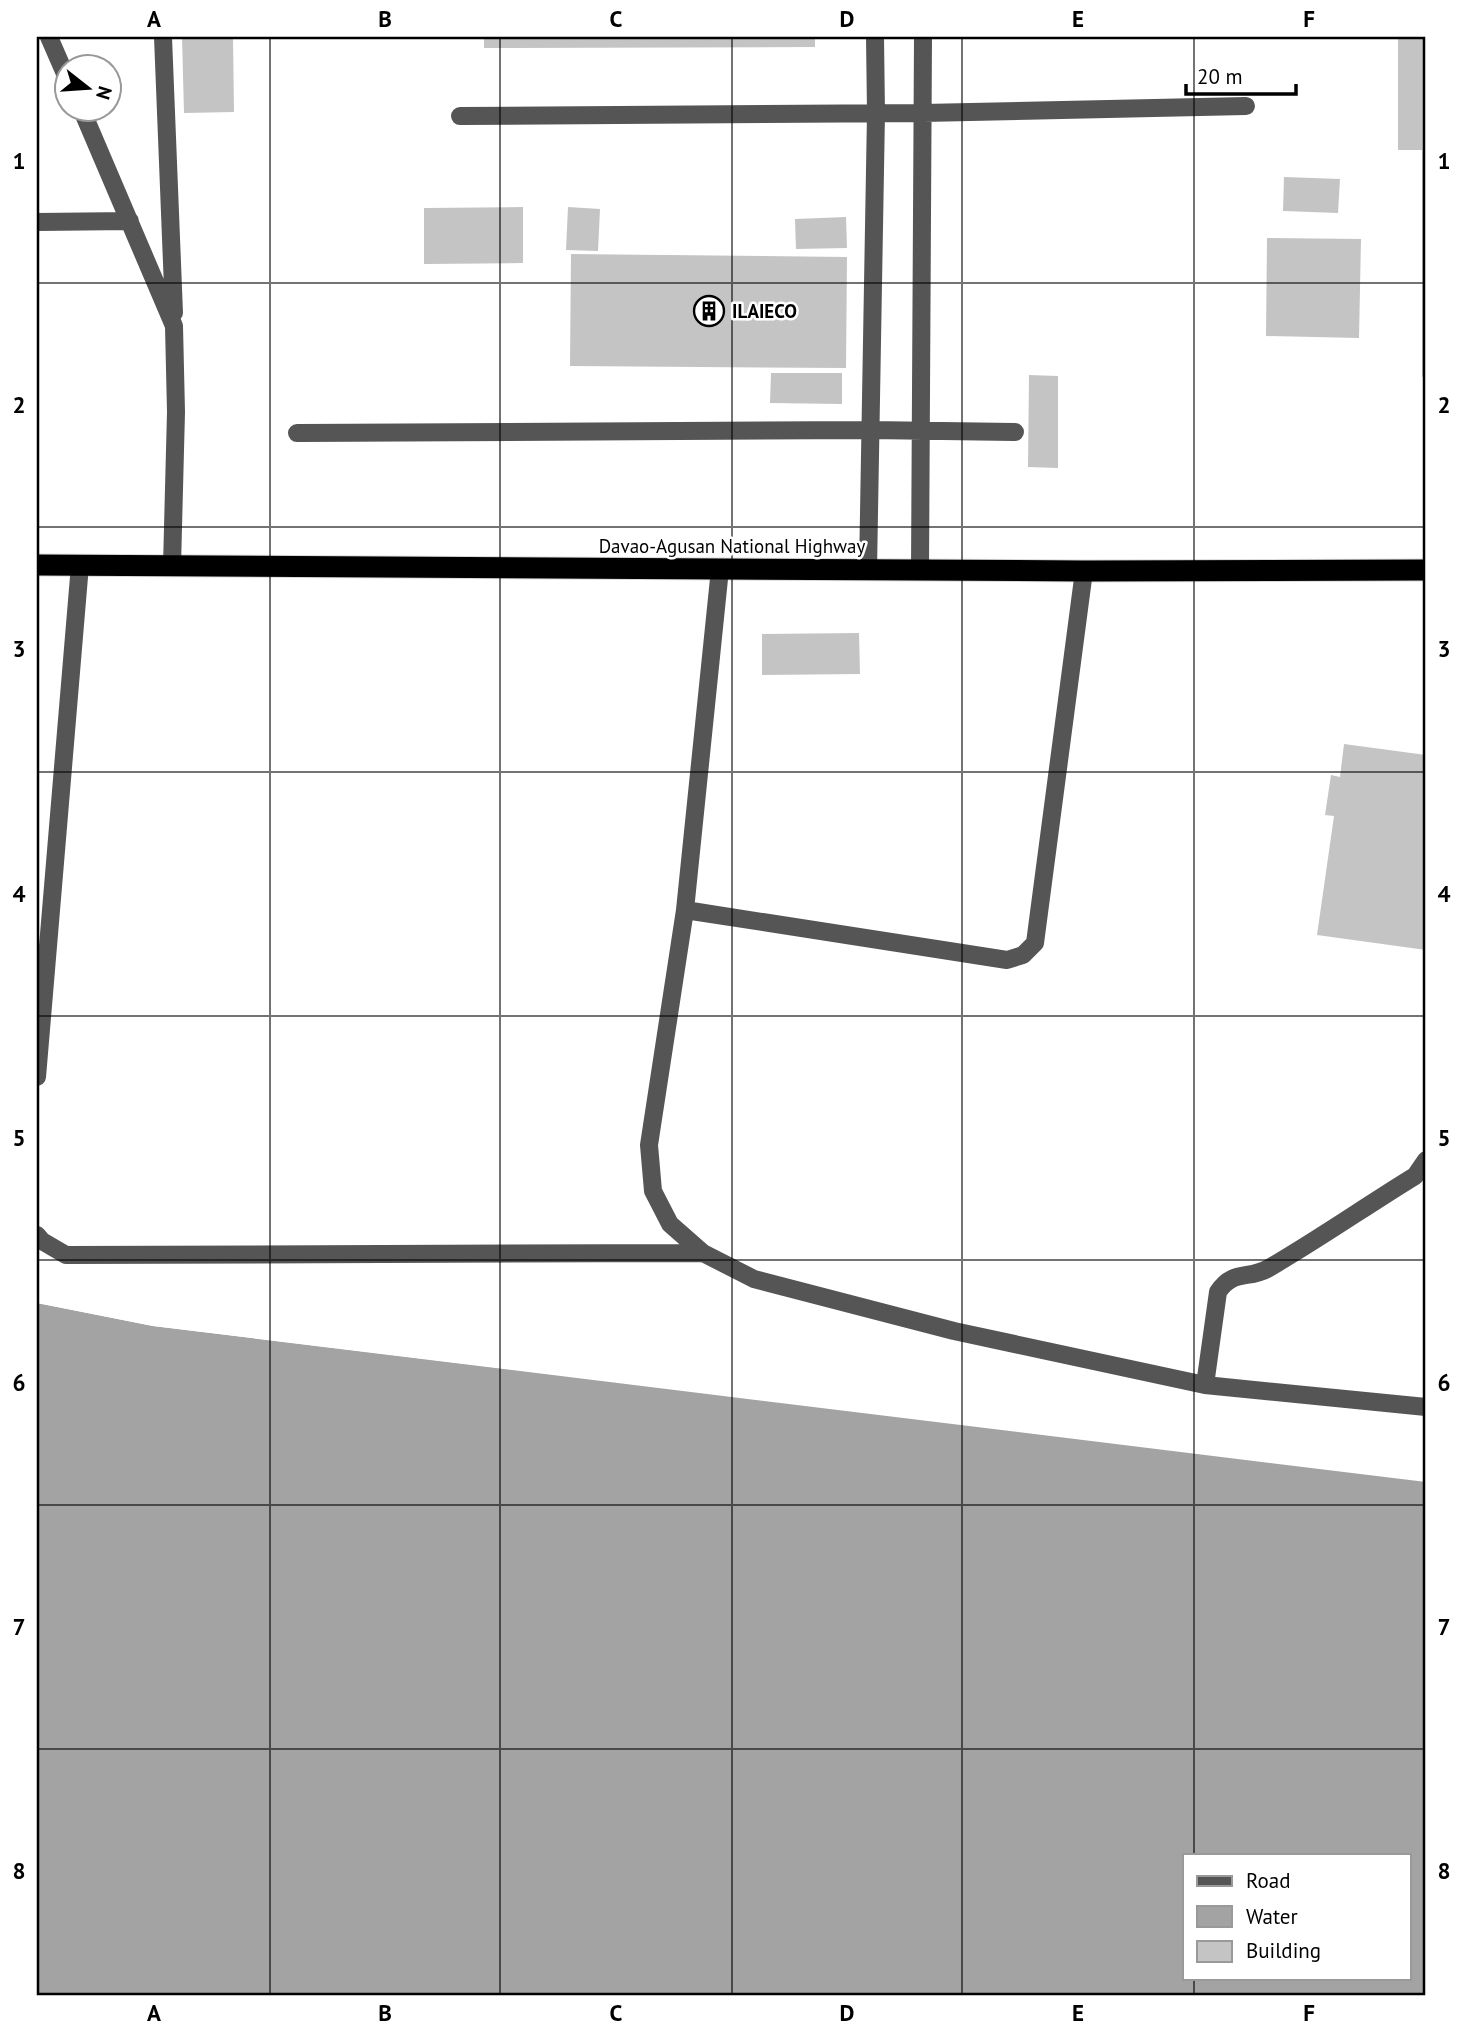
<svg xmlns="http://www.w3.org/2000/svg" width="1463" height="2032" font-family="'PT Sans',sans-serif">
	<rect width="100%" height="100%" fill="#fff"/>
	<path fill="#a3a3a3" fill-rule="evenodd" d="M37,1303l116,23 1273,156v513h-1389zM1185,1855h224v123h-224z"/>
	<path fill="#fff" d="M37,1300l116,23 364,44v3l-364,-44 -116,-23z"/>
	<path fill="#c4c4c4" d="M182,37h51l1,75 -50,1z
		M484,37h331v10l-331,1z
		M1398,37h28v340h-4v-227h-24z
		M1284,177l56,2 -2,34 -55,-2z
		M523,207v56l-99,1v-56z
		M568,207l32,2 -2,42 -32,-1z
		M846,217l1,31 -51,1 -1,-30z
		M1267,238l94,1 -2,99 -93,-2z
		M571,254l276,3 -1,111 -276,-2z
		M771,373h71v31l-72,-1z
		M1029,375l29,1v92l-30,-1z
		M859,633l1,41 -98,1v-41z
		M1344,744l82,11v195l-109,-15 17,-119 -9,-1 6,-40 9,2z"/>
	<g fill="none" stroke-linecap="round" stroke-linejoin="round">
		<g stroke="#dbdbdb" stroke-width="23">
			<path id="highway" d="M37,565l1047,6 342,-1"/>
		</g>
		<path stroke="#555" stroke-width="18" d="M49,37l17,39
			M163,37l11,276
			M81,108l93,218 2,86 -4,154
			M460,116l463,-3 323,-7
			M37,222l93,-1
			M297,433l572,-3 146,2
			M720,569l-35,341 -36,235 4,46 17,33 33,29 51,26 200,52 251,54 221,22
			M868,570l8,-457 -1,-76
			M920,570l3,-533
			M685,910l322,50 16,-5 12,-12 49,-372
			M37,1077l43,-512
			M37,1235l5,6 24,14 637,-2
			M1205,1385l13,-93c15,-23 31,-12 51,-24 50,-29 97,-62 146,-92l11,-16"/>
		<use href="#highway" stroke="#000" stroke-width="21"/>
	</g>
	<path fill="none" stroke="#000" stroke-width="2" stroke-opacity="0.55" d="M270,37v1958M500,37v1958M732,37v1958M962,37v1958M1194,37v1818M37,283h1389M37,527h1389M37,772h1389M37,1016h1389M37,1260h1389M37,1505h1389M37,1749h1389M1194,1978v17"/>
	<defs>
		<g id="building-ring" transform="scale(1.575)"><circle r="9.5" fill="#fff" stroke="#000" stroke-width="1.5"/><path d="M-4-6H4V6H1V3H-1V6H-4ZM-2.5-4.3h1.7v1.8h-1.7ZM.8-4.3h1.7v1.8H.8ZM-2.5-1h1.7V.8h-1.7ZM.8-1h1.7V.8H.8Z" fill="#000"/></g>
	</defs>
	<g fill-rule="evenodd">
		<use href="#building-ring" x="709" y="311"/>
	</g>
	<g text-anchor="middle" stroke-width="5" stroke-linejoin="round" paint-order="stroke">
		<g font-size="19" font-weight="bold" fill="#000" stroke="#fff" text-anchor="start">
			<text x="732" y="318">ILAIECO</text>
		</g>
		<g font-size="19" fill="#000" stroke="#fff">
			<text x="732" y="553">Davao-Agusan National Highway</text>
		</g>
	</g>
	<rect width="1463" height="2032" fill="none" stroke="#ffffff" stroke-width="77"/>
	<rect x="1183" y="1854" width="228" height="126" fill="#ffffff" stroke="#999999" stroke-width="2"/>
	<rect x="1197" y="1876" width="35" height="10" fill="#555555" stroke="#999999" stroke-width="2"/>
	<text x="1246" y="1888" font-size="21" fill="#000000">Road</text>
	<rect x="1197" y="1906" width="35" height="21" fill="#a3a3a3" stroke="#999999" stroke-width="2"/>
	<text x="1246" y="1924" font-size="21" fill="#000000">Water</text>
	<rect x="1197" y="1941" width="35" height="21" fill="#c4c4c4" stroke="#999999" stroke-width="2"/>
	<text x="1246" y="1958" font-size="21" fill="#000000">Building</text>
	<g transform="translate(88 88) rotate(107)"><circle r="33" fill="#ffffff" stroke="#999999" stroke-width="2"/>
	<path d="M0-5L12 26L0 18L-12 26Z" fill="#000000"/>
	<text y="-10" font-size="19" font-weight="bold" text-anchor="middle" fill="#000000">N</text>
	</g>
	<path d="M1186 84v10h110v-10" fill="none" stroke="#000000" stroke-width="3.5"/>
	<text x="1197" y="84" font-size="21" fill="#000000" stroke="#ffffff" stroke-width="5" paint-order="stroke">20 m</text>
	<rect x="38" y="38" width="1386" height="1956" fill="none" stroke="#000" stroke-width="2.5"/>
	<g font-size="23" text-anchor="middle" font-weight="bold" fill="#000">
		<text x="154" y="27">A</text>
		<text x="385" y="27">B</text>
		<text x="616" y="27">C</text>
		<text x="847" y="27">D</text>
		<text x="1078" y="27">E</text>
		<text x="1309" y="27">F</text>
		<text x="19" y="169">1</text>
		<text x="1444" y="169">1</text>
		<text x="19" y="413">2</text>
		<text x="1444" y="413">2</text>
		<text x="19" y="657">3</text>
		<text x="1444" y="657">3</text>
		<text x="19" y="902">4</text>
		<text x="1444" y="902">4</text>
		<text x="19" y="1146">5</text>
		<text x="1444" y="1146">5</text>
		<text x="19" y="1391">6</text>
		<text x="1444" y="1391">6</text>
		<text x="19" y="1635">7</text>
		<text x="1444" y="1635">7</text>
		<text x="19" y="1879">8</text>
		<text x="1444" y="1879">8</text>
		<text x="154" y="2021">A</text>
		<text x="385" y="2021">B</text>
		<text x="616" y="2021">C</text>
		<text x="847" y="2021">D</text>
		<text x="1078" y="2021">E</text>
		<text x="1309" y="2021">F</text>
	</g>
</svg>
